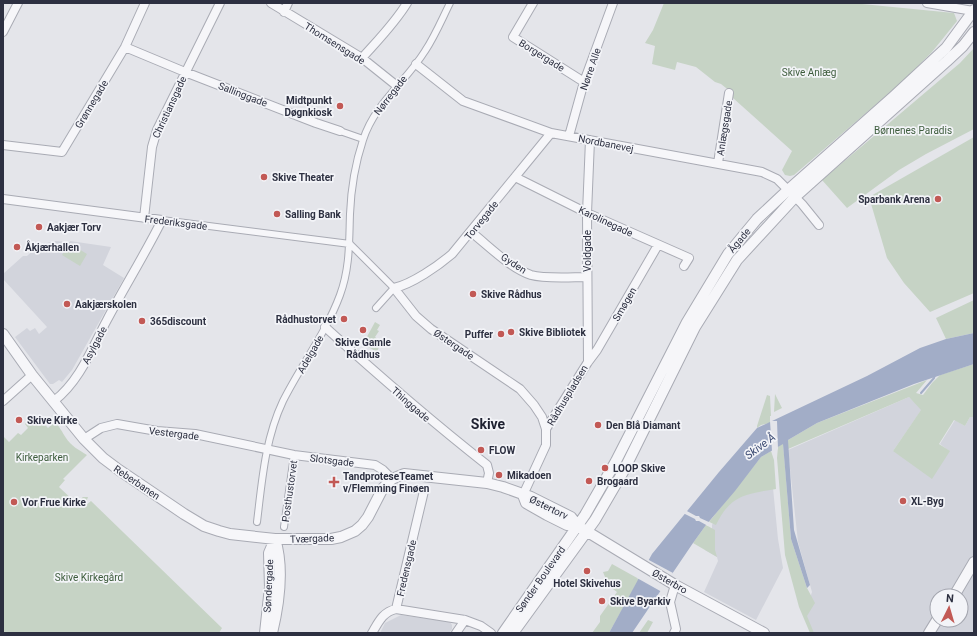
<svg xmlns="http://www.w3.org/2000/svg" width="977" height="636" font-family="Roboto,sans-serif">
	<rect width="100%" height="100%" fill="#e4e5ea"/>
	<path fill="#d2d4dc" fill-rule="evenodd" d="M55,241l15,1v-1l41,6 -8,18 21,13 -52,92 -10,12 -3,-2 -6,4h-3l-35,-47 12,-9 3,3 5,-3 4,6 8,-7 -44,-48v-5l20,-18h4l12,-11z
		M909,397l13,12 -29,42h56l-9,-7 15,-24 10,6 5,-9h4v216h-161l-9,-16 8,-25 -14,-50 -10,-92zM937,596h24v24h-24z
		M773,488l5,51 5,29 -27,52 -52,-28 14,-31 -1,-4 -12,-7 7,-12v-13l6,-13 13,-14 16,-6z
		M401,615l49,7 2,3v4l-3,4h-69l5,-10z"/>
	<path fill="#c6d3c5" d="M664,3h188l102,10 3,8 -25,31 -30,30 -108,93 -4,1 -5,-1 -3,-5 10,-19 -59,-53 -2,-6 -10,-8 -6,-2 -19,-15 -19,-5 -2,8 -23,-6 3,-18 -10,-3 8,-13z
		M974,48v81l-48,25 -27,16 -52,38 -25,-28 138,-117z
		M974,137v156l-44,19 -26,-29 -17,-25 -18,-61z
		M69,243l18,11 -7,12 -18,-11z
		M974,300v33l-28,6 -10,-21z
		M375,322l5,3 -3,5 2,1 -4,6 6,5 -4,10 -14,-8z
		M974,364v53h-4l-5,9 -11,-6 -15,24 11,7 -18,28 -39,-28 28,-41 -12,-13 -121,52v-9l29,-17 110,-43 -11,13 7,2 9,-12 8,-8z
		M775,394l7,14 -8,4z
		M767,395l3,1 1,20h-1v7l-9,2 -4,3v-2z
		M35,414l13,14 7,-6c5,5 7,10 11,16 5,8 13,12 21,17l-24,24 2,1 -6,7 17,16 7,-6h5l-3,8v1l6,-5 131,127 -3,5h-216v-197l6,6 9,-9 3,2 7,-7 -3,-4z
		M783,443l8,96 16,49 8,15 -8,13 7,17h-4l-11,-26 -14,-52 -8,-97 1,-11z
		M771,451l3,9 2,29c-30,5 -46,6 -60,36l-7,-3 52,-65z
		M706,525l9,5v20l2,7 -24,-14z
		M612,564l27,15 -30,54h-17l8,-11v-6l17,-24 -15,-11 3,-4 -2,-5 5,-1z
		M648,620l5,2 -6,11h-8z"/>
	<path fill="#a2adc7" d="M974,333v31l-60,20 -97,39 -29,17 6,90 16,55 -3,3 -16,-49 -8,-95 -22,13 -26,34 -29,34 -13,18 -61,90h-23l43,-79 67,-82 38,-44 110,-52 53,-28 26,-9z"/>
	<path fill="#e4e5ea" d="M770,421h7l1,28 -3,2h-3z
		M685,510l11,6h3l1,2 11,5 -3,3 -9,-5h-3l-1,-2 -12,-6z
		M647,559l26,14 -11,19 -25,-14z"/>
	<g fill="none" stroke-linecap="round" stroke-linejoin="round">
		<path stroke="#a2adc7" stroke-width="2" d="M921,393l13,-15 1,-3"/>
		<g stroke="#a9abb4" stroke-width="8">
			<path id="pedestrian" d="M340,131l23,8
				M162,220l188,24
				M350,244l44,44 -18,20
				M257,522c5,-41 8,-83 26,-121 18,-36 43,-68 57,-106 10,-27 9,-53 10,-81 1,-25 5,-50 13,-74 12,-37 42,-57 62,-89 10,-15 17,-32 25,-48
				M284,527l10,-72"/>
		</g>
		<g stroke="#a9abb4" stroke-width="10">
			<path id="minor" d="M271,3l91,55 35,28
				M533,3l-20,34 71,45
				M927,3l46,8
				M284,12l4,-9
				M3,32l15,-29
				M125,47l60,25 131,51 24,8
				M362,58c16,-18 33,-35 45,-55
				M416,64l47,37 88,32 211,39 15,7 25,25 17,21
				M569,136l15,-54 29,-79
				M3,145l59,7 63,-105 20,-44
				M718,163l11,-70
				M515,177l72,36 102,45 -5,8
				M3,199l159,21c-17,34 -37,66 -55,100 -15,28 -27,61 -53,81
				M144,218l8,-71 5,-17 63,-127
				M471,232c18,14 39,36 60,43 14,4 41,2 56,2
				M325,327c53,48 106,94 162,138l2,8 -2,10
				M588,362l-1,-149 3,-73
				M3,401l29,-26
				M546,429l42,-67 9,-12 61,-105
				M84,439l17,-11 16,-4 40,7 38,3 99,21 81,10 8,5 9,9
				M523,495l23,-50v-16l-4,-12 -8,-12 -14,-16 -89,-60 -15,-13 -22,-28c18,-4 44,-22 58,-34l99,-121
				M396,609l28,-118
				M372,633c7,-12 11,-21 24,-24l69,11 16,6 10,7
				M456,633l9,-13
				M674,633l2,-4 -6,-27 5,-17"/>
		</g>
		<g stroke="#a9abb4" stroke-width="12">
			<path id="tertiary" d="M3,334l29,41 52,64 19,19 16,12 65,44 20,12 15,5 11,3 45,5h56l10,-2 14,-6 7,-6 6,-8 15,-29 9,-9 12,-5 83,9 16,4 28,10 40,20 7,9 97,59 89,48
				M523,495l3,8 21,12 20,10 11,1
				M954,596l20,-34
				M265,633l5,-46 -1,-34 6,-14
				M272,633c7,-29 12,-65 3,-94
				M503,633l82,-118 31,-54 71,-139 41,-68 29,-35 31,-29 105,-93 53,-49 28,-38
				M513,633l82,-113 28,-48 72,-145 42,-67 58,-63 152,-136 16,-15 11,-14
				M929,633l8,-13"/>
		</g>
		<use href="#pedestrian" stroke="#f6f6f9" stroke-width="6"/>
		<use href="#minor" stroke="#f6f6f9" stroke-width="8"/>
		<use href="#tertiary" stroke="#f6f6f9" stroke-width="10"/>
	</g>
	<g fill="#c25955" stroke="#f3f4f8" stroke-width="1.5">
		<circle cx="340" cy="106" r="4"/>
		<circle cx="264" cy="177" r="4"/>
		<circle cx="938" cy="199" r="4"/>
		<circle cx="277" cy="214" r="4"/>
		<circle cx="39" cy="227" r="4"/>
		<circle cx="17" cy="247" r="4"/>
		<circle cx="473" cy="294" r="4"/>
		<circle cx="67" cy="304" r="4"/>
		<circle cx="344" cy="319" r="4"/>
		<circle cx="142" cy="321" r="4"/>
		<circle cx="363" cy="330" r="4"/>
		<circle cx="511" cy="332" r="4"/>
		<circle cx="501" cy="334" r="4"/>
		<circle cx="19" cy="420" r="4"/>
		<circle cx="598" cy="425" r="4"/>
		<circle cx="481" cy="450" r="4"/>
		<circle cx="605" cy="468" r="4"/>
		<circle cx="499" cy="475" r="4"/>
		<circle cx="589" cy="481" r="4"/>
		<path d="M332 476h4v4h4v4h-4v4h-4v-4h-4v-4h4z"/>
		<circle cx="903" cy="501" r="4"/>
		<circle cx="14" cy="502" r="4"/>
		<circle cx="587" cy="571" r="4"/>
		<circle cx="602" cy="601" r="4"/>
	</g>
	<g text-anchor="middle" stroke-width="3.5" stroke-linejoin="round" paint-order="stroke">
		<g font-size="10" fill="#2d3041" stroke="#f3f4f8">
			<text transform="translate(335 43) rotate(32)" y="4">Thomsensgade</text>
			<text transform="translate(542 55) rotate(32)" y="4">Borgergade</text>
			<text transform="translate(590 69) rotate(-71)" y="4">Nørre Alle</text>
			<text transform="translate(243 94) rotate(21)" y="4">Sallinggade</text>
			<text transform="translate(390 95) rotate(-52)" y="4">Nørregade</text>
			<text transform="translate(91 104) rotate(-59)" y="4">Grønnegade</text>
			<text transform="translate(169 107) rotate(-65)" y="4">Christiansgade</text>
			<text transform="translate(724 128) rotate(-81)" y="4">Anlægsgade</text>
			<text transform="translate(606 143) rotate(11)" y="4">Nordbanevej</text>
			<text transform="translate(481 220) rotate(-51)" y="4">Torvegade</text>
			<text transform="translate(606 221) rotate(25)" y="4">Karolinegade</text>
			<text transform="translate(176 222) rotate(7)" y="4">Frederiksgade</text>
			<text transform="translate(739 240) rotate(-50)" y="4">Ågade</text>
			<text transform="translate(587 251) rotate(-90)" y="4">Voldgade</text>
			<text transform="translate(514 263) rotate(33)" y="4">Gyden</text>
			<text transform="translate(624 304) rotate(-60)" y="4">Smøgen</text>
			<text transform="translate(454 344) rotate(34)" y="4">Østergade</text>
			<text transform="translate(94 345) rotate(-62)" y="4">Asylgade</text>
			<text transform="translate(310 354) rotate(-60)" y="4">Adelgade</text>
			<text transform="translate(567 395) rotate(-59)" y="4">Rådhuspladsen</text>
			<text transform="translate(411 404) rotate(41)" y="4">Thinggade</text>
			<text transform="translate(174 433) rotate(7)" y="4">Vestergade</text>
			<text transform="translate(332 460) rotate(7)" y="4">Slotsgade</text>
			<text transform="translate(137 482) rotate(34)" y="4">Reberbanen</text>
			<text transform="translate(289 491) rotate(-82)" y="4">Posthustorvet</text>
			<text transform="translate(549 507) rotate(26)" y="4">Østertorv</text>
			<text transform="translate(312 538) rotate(-2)" y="4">Tværgade</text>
			<text transform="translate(406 568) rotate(-77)" y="4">Fredensgade</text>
			<text transform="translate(540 579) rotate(-55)" y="4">Sønder Boulevard</text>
			<text transform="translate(670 581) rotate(30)" y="4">Østerbro</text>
			<text transform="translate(268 586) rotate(-87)" y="4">Søndergade</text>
		</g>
		<g font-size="10" fill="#3c5b3b" stroke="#f3f4f8">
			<text x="809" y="76">Skive Anlæg</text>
			<text x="913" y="134">Børnenes Paradis</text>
			<text x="42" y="461">Kirkeparken</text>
			<text x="89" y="581">Skive Kirkegård</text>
		</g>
		<g font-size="10" font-weight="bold" fill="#2d3041" stroke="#f3f4f8" text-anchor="start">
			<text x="332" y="104" text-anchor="end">Midtpunkt<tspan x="332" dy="12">Døgnkiosk</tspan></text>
			<text x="272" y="181">Skive Theater</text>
			<text x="930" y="203" text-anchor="end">Sparbank Arena</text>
			<text x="285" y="218">Salling Bank</text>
			<text x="47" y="231">Aakjær Torv</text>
			<text x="25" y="251">Åkjærhallen</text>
			<text x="481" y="298">Skive Rådhus</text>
			<text x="75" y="308">Aakjærskolen</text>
			<text x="336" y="323" text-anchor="end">Rådhustorvet</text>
			<text x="150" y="325">365discount</text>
			<text x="519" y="336">Skive Bibliotek</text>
			<text x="493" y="338" text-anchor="end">Puffer</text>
			<text x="363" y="346" text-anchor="middle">Skive Gamle<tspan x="363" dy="12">Rådhus</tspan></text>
			<text x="27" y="424">Skive Kirke</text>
			<text x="606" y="429">Den Blå Diamant</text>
			<text x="489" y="454">FLOW</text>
			<text x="613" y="472">LOOP Skive</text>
			<text x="507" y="479">Mikadoen</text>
			<text x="343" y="480">TandproteseTeamet<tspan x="343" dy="12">v/Flemming Finøen</tspan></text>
			<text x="597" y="485">Brogaard</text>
			<text x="911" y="505">XL-Byg</text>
			<text x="22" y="506">Vor Frue Kirke</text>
			<text x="587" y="587" text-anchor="middle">Hotel Skivehus</text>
			<text x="610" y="605">Skive Byarkiv</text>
		</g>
		<g font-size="11" font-style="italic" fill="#3a4971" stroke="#f3f4f8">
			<text transform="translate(760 446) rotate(-37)" y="4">Skive Å</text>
		</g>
		<g font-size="14" font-weight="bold" fill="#1f2232" stroke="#f3f4f8">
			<text x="488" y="429">Skive</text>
		</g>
	</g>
	<rect width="977" height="636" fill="none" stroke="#2d3041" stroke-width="8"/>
	<g transform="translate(949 608) rotate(5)"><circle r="19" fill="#f3f4f8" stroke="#a4a6af"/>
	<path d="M0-3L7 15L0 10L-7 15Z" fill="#c25955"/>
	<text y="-6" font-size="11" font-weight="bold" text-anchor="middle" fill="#2d3041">N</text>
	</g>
</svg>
